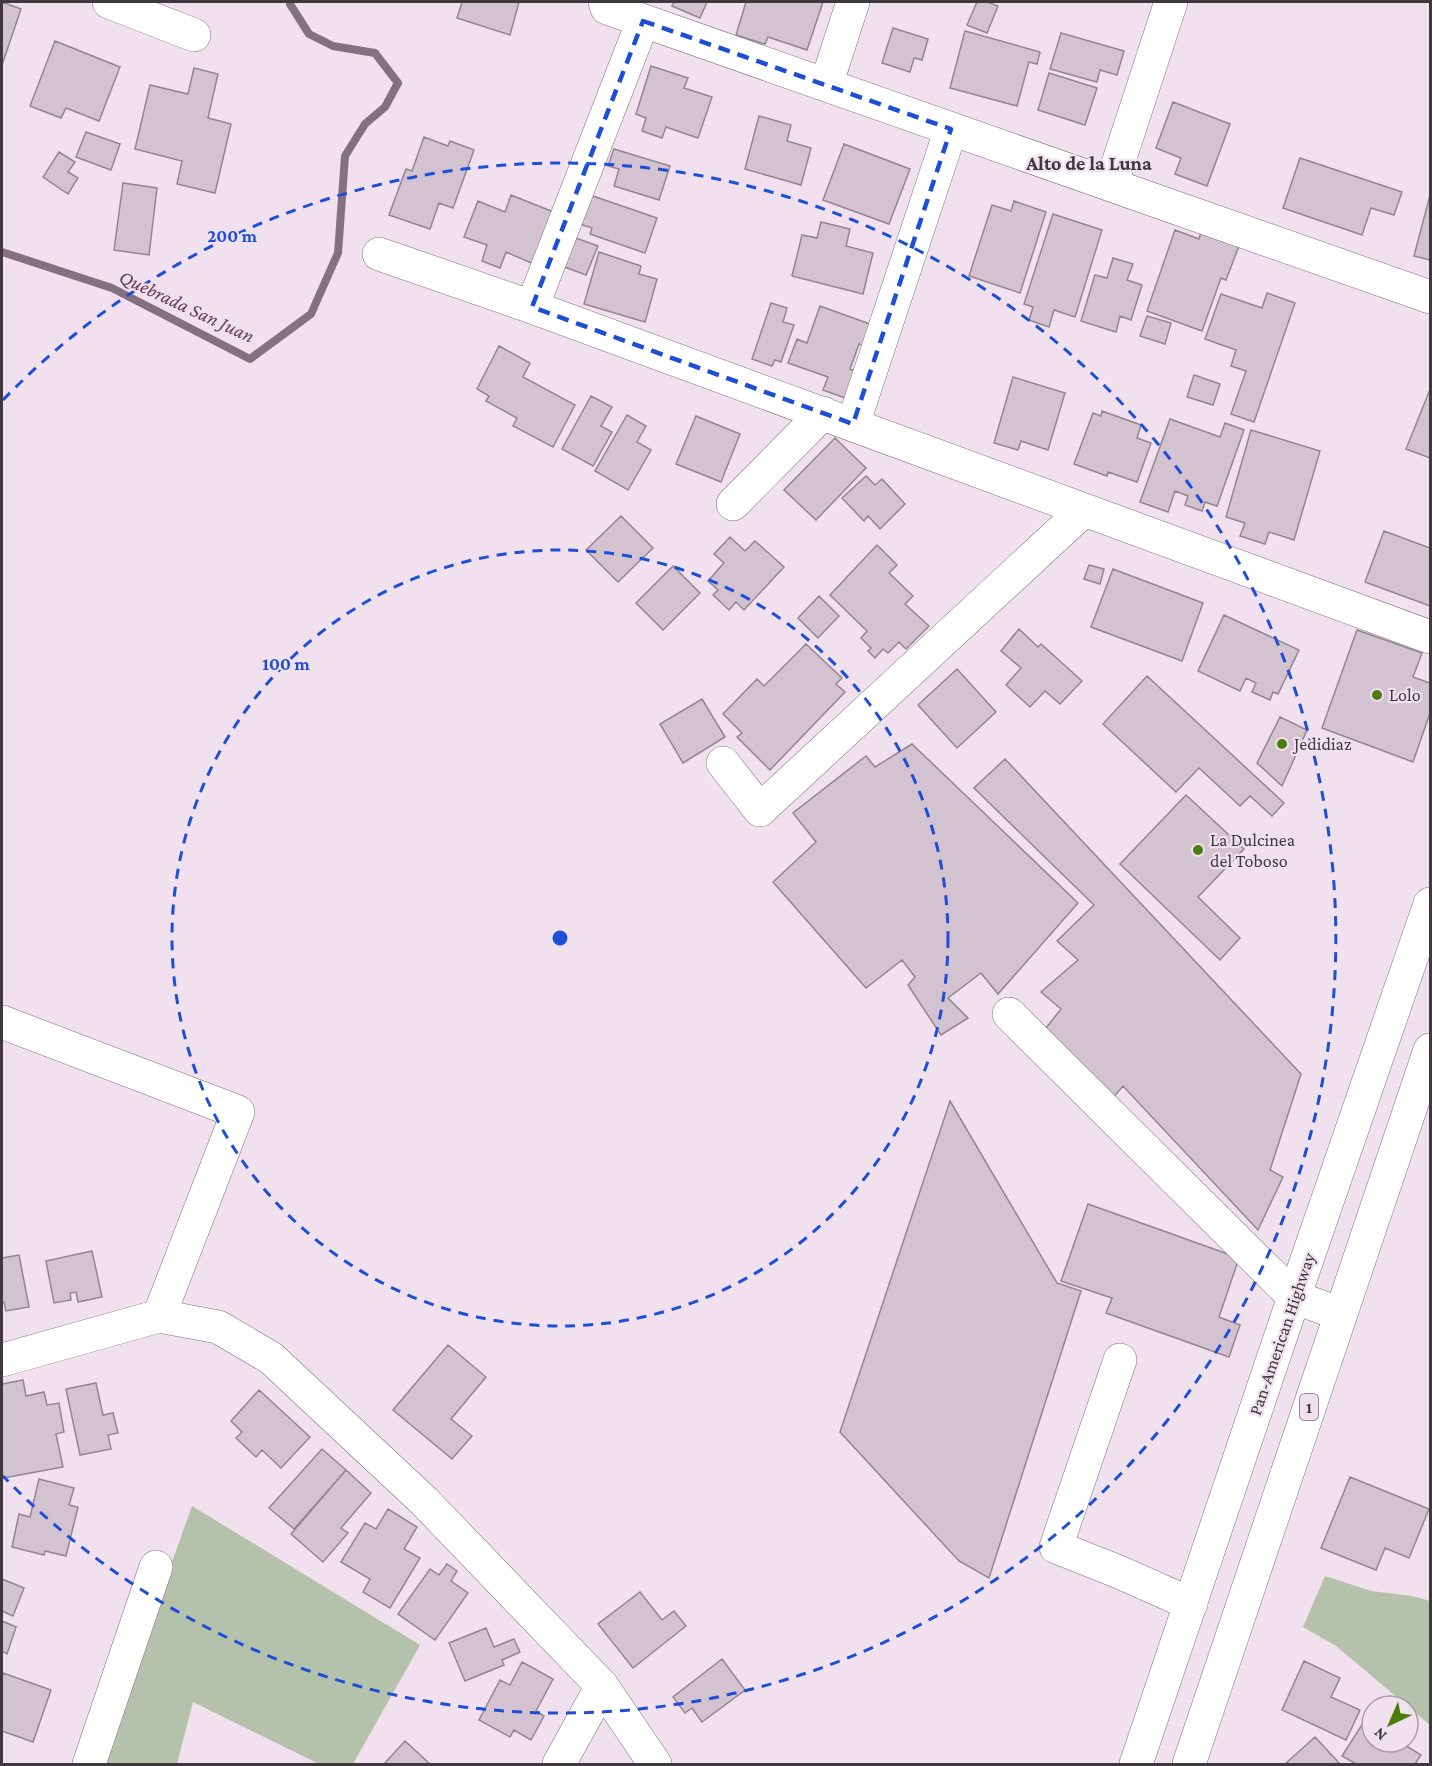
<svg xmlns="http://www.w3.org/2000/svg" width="1432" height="1766" font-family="'Crimson Pro',serif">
	<rect width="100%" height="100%" fill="#f1e0ee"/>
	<path fill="#b5c2ab" d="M192,1506l228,139 -67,119h-34l-126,-62 -16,62h-77z
		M1325,1576l46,15 41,5 18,5v124l-94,-79 -33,-19z"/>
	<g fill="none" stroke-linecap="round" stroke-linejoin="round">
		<path stroke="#857082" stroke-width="8" d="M2,252l110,36 138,71 61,-45 27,-61 7,-97 20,-32 20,-17 13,-24 -23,-30 -42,-7 -24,-12 -19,-30v-2"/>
	</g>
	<path fill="#d3c3d0" stroke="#948591" stroke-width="1.5" d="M2,2l19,7 -19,56z
		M462,2h57l-9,33 -53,-17z
		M674,2h33l-7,16 -28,-12z
		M746,2h77l-16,48 -39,-13 -3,7 -29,-9z
		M977,2h10l11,4 -11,27 -20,-8z
		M893,28l35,11 -6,21 -8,-2 -4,14 -28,-9z
		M965,31l75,21 -3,12 -8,-2 -12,44 -67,-18z
		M1061,33l63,18 -7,24 -17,-5 -3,12 -47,-13z
		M55,41l65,26 -21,54 -33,-13 -5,10 -31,-12z
		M651,66l37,12 -4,10 28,9 -14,41 -32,-11 -4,11 -20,-7 4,-13 -10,-4z
		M194,68l24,6 -10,44 23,6 -16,69 -38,-9 5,-23 -47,-12 15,-64 38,9z
		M1049,73l48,15 -12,37 -47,-15z
		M1173,102l57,22 -23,62 -32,-12 6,-16 -25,-10z
		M759,116l32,9 -4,16 24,7 -10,37 -56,-16z
		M86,132l34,12 -9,26 -35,-13z
		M424,137l24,9 2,-5 24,9 -21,58 -14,-5 -9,26 -41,-14 17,-46 6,2z
		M844,144l66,25 -21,55 -66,-24z
		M614,149l56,17 -11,34 -45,-14 5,-17 -11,-3z
		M59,152l16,10 -7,10 10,6 -10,16 -25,-17z
		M1300,158l102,34 -8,23 -23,-7 -9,27 -79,-27z
		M123,183l34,5 -8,67 -35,-5z
		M511,195l45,18 -20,52 -30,-13 -6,16 -18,-7 5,-16 -23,-8 14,-36 27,11z
		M590,195l67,23 -12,35 -55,-19 2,-6 -12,-4z
		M1430,195v65l-16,-4z
		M1014,201l32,11 -26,81 -51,-17 23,-71 19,6z
		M1053,214l49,16 -27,87 -21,-7 -5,17 -20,-7 4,-13 -9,-3z
		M821,222l29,7 -4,17 27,7 -10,41 -71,-18 10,-41 15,3z
		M1175,230l24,9 2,-7 38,14 -13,34 -5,-2 -19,53 -55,-20z
		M573,237l25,9 -12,29 -24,-9z
		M599,252l42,14 -2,8 18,5 -12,43 -61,-18z
		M1113,258l20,6 -6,16 15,5 -11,35 -11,-4 -4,16 -35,-11 14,-46 12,3z
		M1267,293l28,10 -41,119 -23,-8 15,-43 -15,-5 5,-16 -31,-11 16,-45 41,14z
		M771,303l16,5 -4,14 11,3 -13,37 -6,-2 -3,6 -20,-7z
		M820,306l50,18v24l-11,-4 -9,25 8,3 -10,27 -25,-9 5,-13 -40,-14 9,-24 10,4z
		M1147,316l24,7 -6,21 -25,-8z
		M499,346l31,17 -7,14 52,28 -22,42 -40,-21 4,-8 -31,-17 3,-5 -12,-7z
		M1194,375l26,9 -7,21 -26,-8z
		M1013,377l52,16 -17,57 -27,-9 -3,9 -24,-7z
		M1429,392l1,1v65l-24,-9z
		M591,396l21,11 -11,19 11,6 -19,34 -31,-17z
		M1102,411l39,14 -4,13 14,5 -14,39 -29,-10 -1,4 -33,-12 19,-51 8,3z
		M627,415l19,11 -9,16 14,8 -23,40 -33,-19z
		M696,416l44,18 -19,48 -45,-18z
		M1170,419l50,18 5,-14 19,7 -27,76 -12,-4 -3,9 -17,-6 3,-9 -13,-5 -7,21 -28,-10z
		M1251,430l69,21 -26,89 -25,-8 -4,12 -25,-8 5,-13 -19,-6z
		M835,438l31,30 -50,52 -32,-30z
		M866,476l9,9 7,-6 23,25 -25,25 -12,-13 -4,5 -22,-23z
		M621,516l32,32 -35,34 -32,-32z
		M1384,531l46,17v58l-65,-24z
		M730,537l15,14 10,-10 29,26 -40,43 -8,-8 -7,8 -16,-15 5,-5 -10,-9 16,-18 -10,-9z
		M877,545l20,20 -8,8 24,23 -8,8 24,22 -23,23 -7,-7 -11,11 -5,-4 -8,9 -7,-7 3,-3 -10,-10 6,-7 -37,-36z
		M1089,565l15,4 -4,15 -16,-5z
		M673,566l27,27 -37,37 -27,-27z
		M1113,569l90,34 -21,58 -91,-34z
		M819,596l20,20 -21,22 -20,-20z
		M1224,615l75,35 -21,44 -5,-2 -3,8 -18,-8 4,-9 -10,-5 -6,13 -42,-20z
		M1019,629l19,18 3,-3 41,37 -22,23 -15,-13 -15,16 -24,-22 15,-17 -20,-17z
		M1357,630l65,23 -9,24 17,6v30l-17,49 -91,-34z
		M806,644l36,34 -6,6 9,8 -75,78 -33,-33 5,-4 -19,-19 34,-35 7,7z
		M957,669l39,43 -39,36 -39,-43z
		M1147,676l137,127 -12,13 -22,-20 -10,10 -41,-38 -23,24 -73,-68z
		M702,699l23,38 -42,26 -23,-39z
		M1280,717l27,13 -25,56 -25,-23z
		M912,744l166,159 -80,91 -17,-21 -33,25 20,20 -27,17 -33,-50 7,-8 -13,-17 -36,28 -93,-106 43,-40 -23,-29 73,-57 9,11z
		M1005,759l296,315 -31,96 13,7 -25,53 -135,-144 -12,14 -65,-72 15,-19 -20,-17 37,-32 -21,-19 37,-36 -120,-117z
		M1186,795l58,54 -46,48 42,41 -20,22 -100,-96z
		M950,1101l107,182 24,8 -92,287 -30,-17 -119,-129z
		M1088,1204l151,54 -20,59 21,8 -11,32 -123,-44 6,-15 -51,-17z
		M92,1251l10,46 -24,5 -2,-10 -6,1 1,7 -17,3 -8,-42z
		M19,1255l10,52 -23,4 -2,-9h-2v-44z
		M448,1345l38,32 -35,42 21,17 -20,23 -59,-49z
		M23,1380l3,16 18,-4 3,13 12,-2 5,29 -8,2 7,33 -60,11 -1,-7v-87z
		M96,1383l7,32 10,-2 5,20 -10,2 3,14 -31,6 -14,-66z
		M259,1390l51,47 -29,31 -19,-18 -6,7 -20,-19 6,-6 -11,-11z
		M322,1449l24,21 -52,59 -25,-21z
		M346,1470l25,23 -30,35 7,5 -25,29 -32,-28z
		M1350,1477l79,32 -20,49 -24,-10 -9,22 -55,-22z
		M39,1479l35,9 -5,17 9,2 -12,49 -21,-5 -1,4 -32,-8 7,-33 11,3z
		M388,1509l29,18 -13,22 16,9 -30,50 -27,-16 7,-13 -29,-17 24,-39 11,6z
		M447,1564l10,7 -6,10 17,12 -33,47 -37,-26 32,-45 9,6z
		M2,1579l22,9 -11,28 -11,-5z
		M640,1592l22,28 12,-9 12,15 -53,42 -35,-44z
		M2,1621l14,6 -9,27 -5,-3z
		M486,1628l8,19 20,-8 6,13 -18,8 2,5 -39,16 -16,-38z
		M722,1659l23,31 -43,32 -10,-14 -7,5 -12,-16z
		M1304,1661l36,17 -9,19 29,13 -14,30 -64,-30z
		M522,1662l31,17 -17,32 8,5 -13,24 -17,-10 -4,7 -31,-17 21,-40 10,5z
		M3,1673l48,17 -18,52 -31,-11v-53z
		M1365,1720l7,4v18h28l21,13 -6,9h-59l-14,-8z
		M1315,1737l25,27h-55z
		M405,1741l25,23h-46z"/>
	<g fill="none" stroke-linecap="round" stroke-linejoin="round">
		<g stroke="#81727e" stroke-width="34">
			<path id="minor" d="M109,2l85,33
				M605,2l2,6 823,289
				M643,21l-111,286 898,330
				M826,85l27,-83
				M1111,185l60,-183
				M379,254l153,53
				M853,424l98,-295
				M733,504l90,-91
				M723,763l37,47 324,-300
				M1009,1014l285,283 46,17
				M2,1022l236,90 -79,204
				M2,1360l157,-44 59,11 53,31 153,143 178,185 53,78
				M1120,1360l-64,187 63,25 72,32
				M89,1764l67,-197
				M559,1764l43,-78"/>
		</g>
		<g stroke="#81727e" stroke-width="34">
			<path id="highway" d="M1136,1764l158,-467 136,-393
				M1189,1764l241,-714"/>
		</g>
		<use href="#minor" stroke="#fff" stroke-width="33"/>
		<use href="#highway" stroke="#fff" stroke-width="33"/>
	</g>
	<path fill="none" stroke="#1d4ed8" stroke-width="4.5" stroke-dasharray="12 8" stroke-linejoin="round" d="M643,21l308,108 -98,295 -321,-117z"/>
	<g fill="none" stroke="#1d4ed8" stroke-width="3" stroke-dasharray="10 8">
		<circle cx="560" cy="938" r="388"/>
		<path d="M3 400A775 775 0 1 1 3 1476"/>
	</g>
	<g fill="#4c7e0e" stroke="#f1e0ee" stroke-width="2">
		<circle cx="1377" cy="695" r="6"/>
		<circle cx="1282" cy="744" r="6"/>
		<circle cx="1198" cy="850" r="6"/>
	</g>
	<g text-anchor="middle" stroke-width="4.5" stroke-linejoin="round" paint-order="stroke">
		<rect fill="#f1e0ee" stroke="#746b73" stroke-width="1.5" x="1300" y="1394" width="18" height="26" rx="4.5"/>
		<g font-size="16" font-weight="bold" fill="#3f393e">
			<text x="1309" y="1413">1</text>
		</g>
		<g font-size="18" fill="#3f393e" stroke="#f1e0ee" text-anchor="start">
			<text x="1389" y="701">Lolo</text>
			<text x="1294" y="750">Jedidiaz</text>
			<text x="1210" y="846">La Dulcinea<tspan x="1210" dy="21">del Toboso</tspan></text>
		</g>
		<g font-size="18" fill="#3f393e" stroke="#f1e0ee">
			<text transform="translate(1282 1334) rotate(-71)" y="6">Pan-American Highway</text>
		</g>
		<g font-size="20" font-weight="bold" fill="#3f393e" stroke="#f1e0ee">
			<text x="1089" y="170">Alto de la Luna</text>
		</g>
		<g font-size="20" font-style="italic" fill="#673f62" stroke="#f1e0ee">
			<text transform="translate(187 306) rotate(25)" y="7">Quebrada San Juan</text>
		</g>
	</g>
	<circle cx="560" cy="938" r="9" fill="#1d4ed8" stroke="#f1e0ee" stroke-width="3"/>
	<g font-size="18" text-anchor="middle" font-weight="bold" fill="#1d4ed8" stroke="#f1e0ee" stroke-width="4.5" stroke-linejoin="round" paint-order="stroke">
		<text x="232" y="242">200 m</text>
		<text x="286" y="670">100 m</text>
	</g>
	<rect width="1432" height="1766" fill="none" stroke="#3f393e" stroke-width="6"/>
	<g transform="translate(1390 1724) rotate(224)"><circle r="28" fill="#f1e0ee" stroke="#aa9da8" stroke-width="1.5"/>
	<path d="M0-4.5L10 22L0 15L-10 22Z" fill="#4c7e0e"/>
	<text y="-9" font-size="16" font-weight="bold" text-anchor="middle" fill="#3f393e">N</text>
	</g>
</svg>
